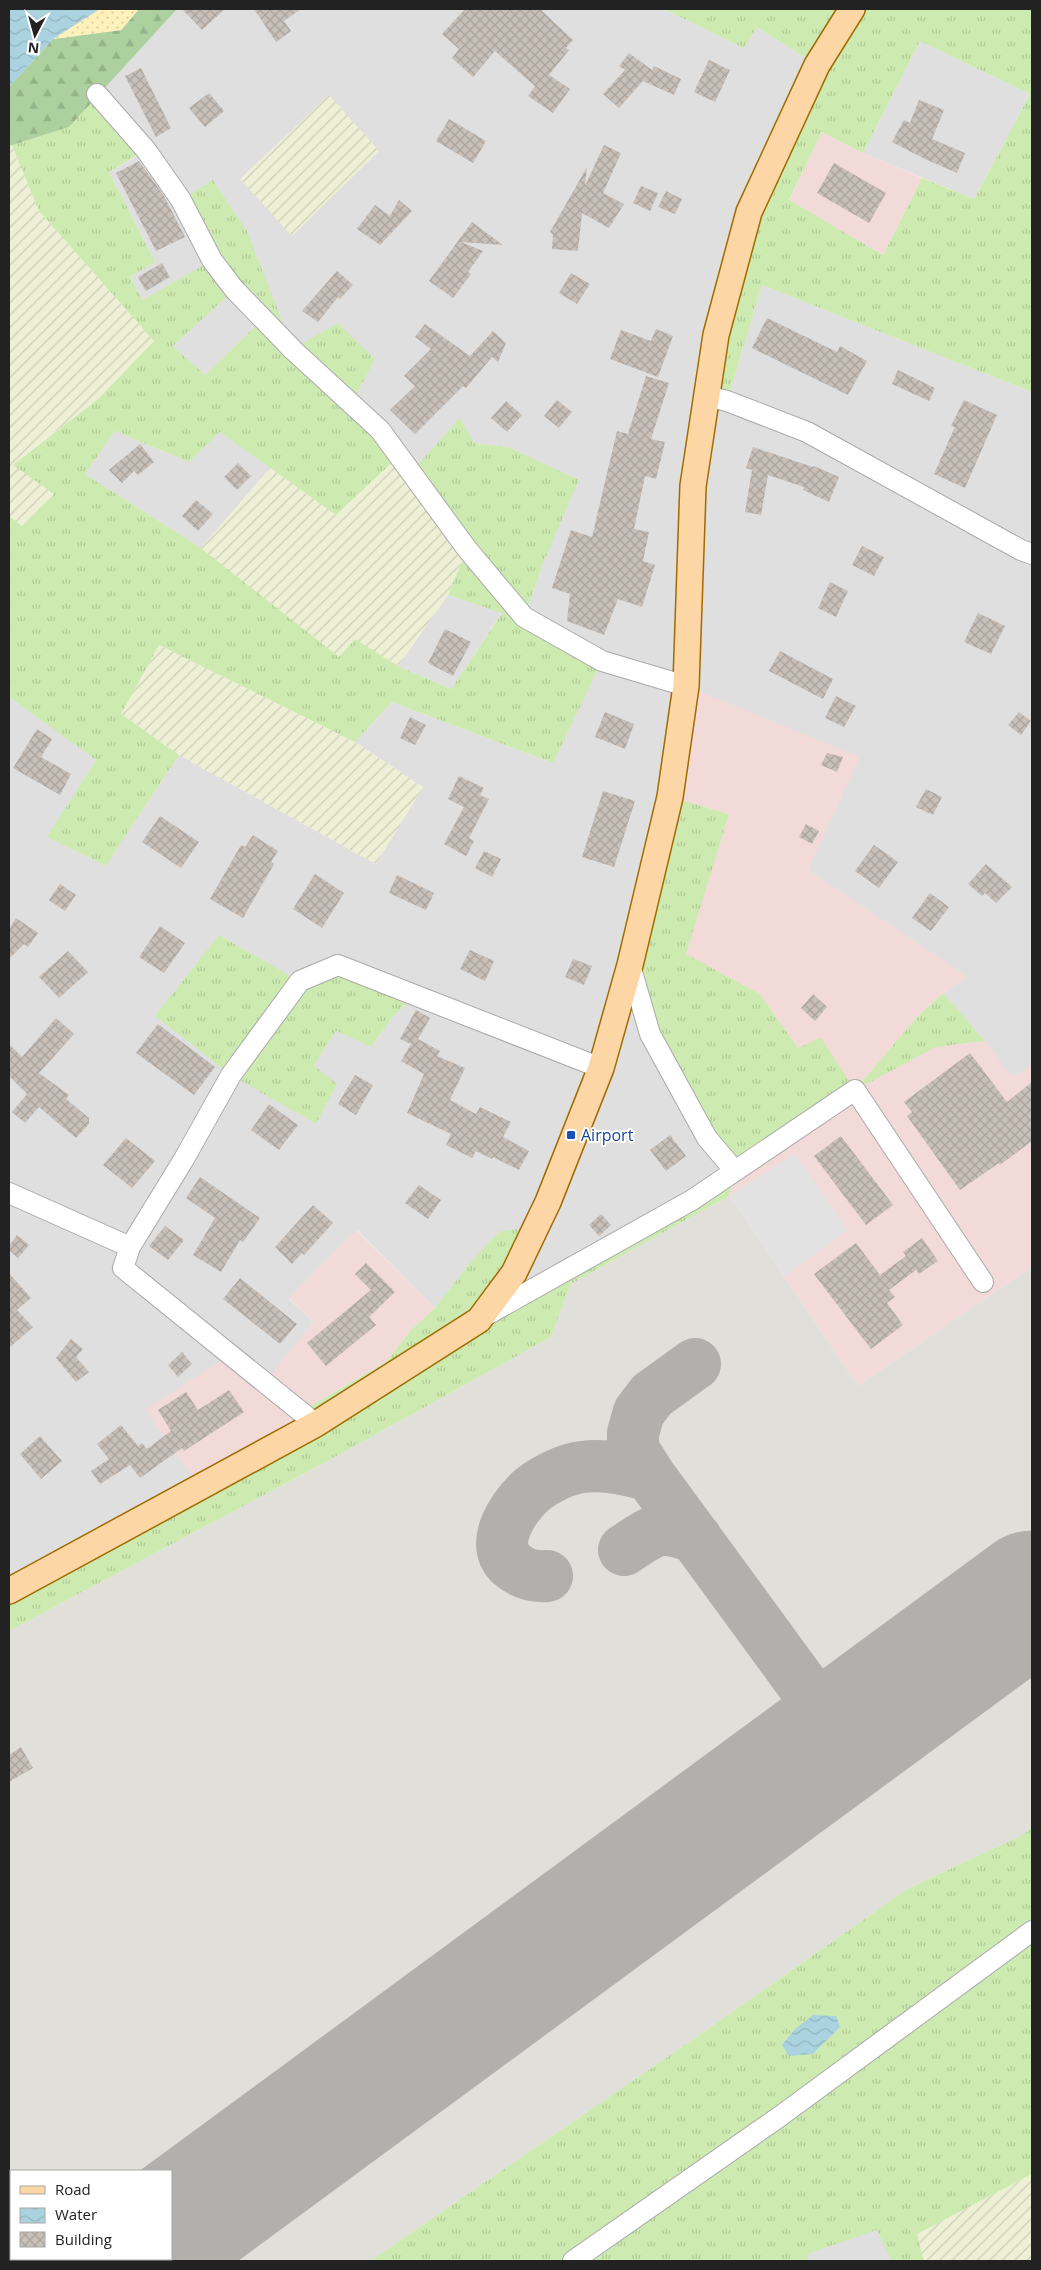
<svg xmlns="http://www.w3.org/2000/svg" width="1041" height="2270" font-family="'Open Sans',sans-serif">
	<defs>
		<pattern id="farmland-furrows" width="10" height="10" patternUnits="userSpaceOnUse" patternTransform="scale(1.25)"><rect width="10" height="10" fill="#eef0d5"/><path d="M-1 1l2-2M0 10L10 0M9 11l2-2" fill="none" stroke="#ccceb7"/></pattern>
		<pattern id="grass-tufts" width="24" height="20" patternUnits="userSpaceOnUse" patternTransform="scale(1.25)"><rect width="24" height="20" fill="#cdebb0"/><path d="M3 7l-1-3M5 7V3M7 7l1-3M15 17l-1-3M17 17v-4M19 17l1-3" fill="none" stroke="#b0c997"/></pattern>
		<pattern id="forest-firs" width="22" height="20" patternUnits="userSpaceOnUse" patternTransform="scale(1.25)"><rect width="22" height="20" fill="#add19e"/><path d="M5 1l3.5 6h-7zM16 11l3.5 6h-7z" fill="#95b388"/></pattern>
		<pattern id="sand-dots" width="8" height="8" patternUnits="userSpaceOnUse" patternTransform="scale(1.25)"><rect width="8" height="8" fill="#fff1ba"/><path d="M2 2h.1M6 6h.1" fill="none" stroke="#dacea0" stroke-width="1.8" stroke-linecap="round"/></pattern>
		<pattern id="water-waves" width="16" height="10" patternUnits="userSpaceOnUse" patternTransform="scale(1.25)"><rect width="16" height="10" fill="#aad3df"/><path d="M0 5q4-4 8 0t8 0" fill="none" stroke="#92b5bf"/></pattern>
		<pattern id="building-cross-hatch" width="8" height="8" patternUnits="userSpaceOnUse" patternTransform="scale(1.25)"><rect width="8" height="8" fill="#c7bfb8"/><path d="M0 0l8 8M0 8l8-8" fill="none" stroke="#aba49e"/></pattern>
	</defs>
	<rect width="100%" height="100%" fill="#f2efe9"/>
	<path fill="#e0dfdf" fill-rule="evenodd" d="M177,9h487l80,39 13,-21 60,38 -90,336 35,-116 270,107v674l-20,11 -69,-84 24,-16 -159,-107 -121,-184 48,485 -256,149 -11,-55 -33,43 -78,-78 -68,69 24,23 -47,61 -67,104 -190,104v-894l88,63 -49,77 58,29 73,-111 197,109 47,-77 -68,-45 37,-40 161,61 -29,-146 20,-56 -36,-114 -34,-4 -62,28 -119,-121 -81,-90 -68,41 -14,-24 25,-15 -46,-90 37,-21 -49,-57zM415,995l-24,24 -20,28 -35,-17 -22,36 -83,9z
		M920,41l110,53 -56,105 -111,-46z
		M234,289l29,30 -58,56 -32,-29z
		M115,431l74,31 31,-30 51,35 -70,81 -116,-74z
		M448,595l54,17 -51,77 -53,-23z
		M877,2229l14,32h-82l-2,-7z"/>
	<path fill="#f2dad9" d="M822,132l41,21 59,25 -39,77 -94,-54z
		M686,686l174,71 -52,113 160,107 -25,16 -26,24 -61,72 80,-42 49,-6 27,36 20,-11v201l-174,119 -129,-190 6,-25 63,-123 -38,-54 -75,-40 44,-140 -59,-17z
		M356,1230l79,78 -24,22 -25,32 -84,49 14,13 -117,63 -54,-78 86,-54 35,27 47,-60 -24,-24z"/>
	<path fill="#e1dfda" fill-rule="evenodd" d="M729,1196l129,190 174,-119v561l-10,7 -113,53 -211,148 -328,225h-361v-630l313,-167 229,-127 20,-53zM11,2171h160v88h-160z"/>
	<path fill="url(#farmland-furrows)" d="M329,95l50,56 -87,85 -52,-57z
		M12,145l27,66 115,130 -56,58 -85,65 41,30 -32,32 -13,-10v-369z
		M400,455l67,94 -19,46 -50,71 -43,-26 -16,17 -138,-109 70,-81 65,48z
		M159,645l196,97 68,45 -47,77 -197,-109 -58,-41z
		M1032,2174v87h-108l-7,-27z"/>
	<path fill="url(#grass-tufts)" fill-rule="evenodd" d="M664,9h368v383l-270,-107 -35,116 -21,-5 10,-61 101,-270 -60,-38 -13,21zM920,41l110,53 -56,105 -52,-21 -39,77 -94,-55 33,-68 41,21z
		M97,94l49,56 -37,22 46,90 -25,15 13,23 69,-40 -31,-60 32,-20 34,51 46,118 45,-26 37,36 -24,45 49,51 -64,60 -116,-83 -31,30 -74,-31 -30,43 116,74 138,109 16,-18 43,27 53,23 51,-76 -54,-18 19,-46 -55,-78 48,-53 14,25 34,4 71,33 -35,81 -20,56 78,44 -49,102 -161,-61 -37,40 -196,-97 -38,69 58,41 -73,111 -59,-29 49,-77 -87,-63v-181l13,10 32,-32 -41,-29 85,-66 56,-58 -115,-130 -27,-66 57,-18zM234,290l29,29 -58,56 -32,-29z
		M670,797l59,17 -43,140 74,40 38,54 23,-10 34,52 62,-73 26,-24 42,48 -49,6 -81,43 -120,81 -6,25 -158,88 -20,53 -229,127 -313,167v-40l306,-166 -13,-14 84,-49 25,-32 24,-22 33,-43 32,-34 37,-4 -57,91 255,-147 -28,-33 -77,-173z
		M219,935l80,46 39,-16 77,30 -24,24 -20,28 -35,-16 -22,35 23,18 -21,40 -85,-49 -76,-59z
		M1032,1828v346l-115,60 7,27h-33l-14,-31 -70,24 2,7h-194l-2,-2 -3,2h-240l328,-225 211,-148 113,-53z"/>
	<path fill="url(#forest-firs)" d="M139,9h38l-108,118 -60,19v-59l44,-48 68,-9z"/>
	<path fill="url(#sand-dots)" d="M100,9h39l-18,21 -68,9z"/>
	<path fill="#e2e2e2" d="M795,1154l53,76 -64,47 -55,-81z"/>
	<path fill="url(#water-waves)" d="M9,9h91l-47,30 -44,48z
		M813,2015l23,1 4,11 -27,27 -24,2 -7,-11 13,-16z"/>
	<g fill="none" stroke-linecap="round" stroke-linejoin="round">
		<path stroke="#b1b0ac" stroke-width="52" d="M650,1476l-17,-27v-16l6,-21 13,-17 43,-31
			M624,1550c30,-20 36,-27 72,-12
			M547,1576c-14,1 -24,-2 -35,-11 -25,-22 3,-60 21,-76 13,-10 33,-20 49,-22 24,-3 46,2 68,9l169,231c35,19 50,5 81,-14
			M805,1763c14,-18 19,-33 14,-56
			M147,2261l1,-2"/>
		<path stroke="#b1b0ac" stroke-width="131" d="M171,2229l861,-633"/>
	</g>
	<path fill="url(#building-cross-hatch)" d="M182,9h43l-23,21z
		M254,9h47l-17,12 7,10 -15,11z
		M465,9h75l33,31 -7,8 3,2 -20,25 21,14 -17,24 -25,-17 7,-10 -40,-35 -22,26 -21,-19 7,-9 -17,-15z
		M629,53l23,17 2,-4 27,13 -7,16 -31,-14 -24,27 -16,-14 22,-24 -6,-4z
		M709,60l21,10 -15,32 -21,-10z
		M141,68l30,60 -15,9 -31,-61z
		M209,93l15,18 -19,16 -16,-19z
		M919,100l25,10 -12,29 33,14 -8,20 -32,-14 -33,-17 12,-22 6,3z
		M449,119l37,22 -13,22 -37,-22z
		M604,145l17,8 -18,40 21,11 -15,24 -27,-15 -4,38 -26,-2 1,-14 -3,-3 37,-65 -2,19z
		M139,161l25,35 21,41 -29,14 -40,-78z
		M834,163l52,30 -17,30 -52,-30z
		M641,186l17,7 -8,18 -17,-8z
		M666,191l16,8 -7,15 -17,-7z
		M399,200l13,11 -32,34 -23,-16 18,-24 15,11z
		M472,222l31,23 -42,-3 22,9 -15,21 3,2 -18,24 -24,-17z
		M162,263l8,14 -24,14 -8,-14z
		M337,271l16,14 -13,14 -2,-2 -20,25 -16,-11z
		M571,273l19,11 -13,20 -18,-11z
		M767,318l70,34 3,-6 27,15 -19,34 -96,-47z
		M425,324l45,32 23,-25 13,12 -8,19 -6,-5 -26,31 -3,-2 -48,48 -25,-24 25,-24 -11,-10 27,-27 -16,-12z
		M656,329l17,7 -15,41 -48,-18 11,-29 30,11z
		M898,370l37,18 -6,13 -37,-17z
		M646,376l23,7 -18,56 14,3 -9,37 -11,-3 -11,53 15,3 -6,29 12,4 -13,42 -24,-8 -14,36 -37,-14 3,-27 -18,-6 19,-58 21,7 25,-106 11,3z
		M557,400l15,12 -13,16 -15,-12z
		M964,400l33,15 -32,73 -31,-14 21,-47 -4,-1z
		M506,401l16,14 -15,17 -16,-14z
		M140,444l14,18 -16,13 -4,-4 -12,12 -13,-13z
		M753,447l60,20 1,-1 25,11 -10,25 -26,-12 1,-3 -36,-12 -7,40 -16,-3 7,-42 -6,-2z
		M238,463l13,13 -14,14 -13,-13z
		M196,500l17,14 -15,17 -16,-15z
		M862,546l22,11 -10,19 -22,-11z
		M830,582l18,9 -12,26 -18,-9z
		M978,613l27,13 -14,28 -27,-12z
		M445,629l26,13 -18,34 -25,-13z
		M780,651l53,28 -10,20 -54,-28z
		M836,696l20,10 -12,21 -19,-9z
		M605,712l29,12 -9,25 -30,-12z
		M1019,712l12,9 -10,14 -13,-10z
		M410,717l16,8 -11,20 -15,-7z
		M37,729l15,10 -11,18 30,17 -11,21 -47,-27z
		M827,753l16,4 -6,15 -16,-7z
		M459,776l25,12 -4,7 9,4 -20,39 5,3 -8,15 -22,-12 20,-37 -16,-8z
		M926,789l16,8 -9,18 -17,-8z
		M603,791l32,10 -21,66 -32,-10z
		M160,816l39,26 -18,26 -39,-26z
		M806,824l13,7 -7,13 -13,-7z
		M253,835l25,16 -7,11 3,2 -31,54 -33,-19 31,-54 4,2z
		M874,845l24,17 -19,26 -24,-17z
		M484,851l17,8 -9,18 -17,-9z
		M986,864l26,23 -16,16 -11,-10 -3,3 -14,-12z
		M315,874l29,19 -22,35 -29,-19z
		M397,875l37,18 -8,17 -37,-17z
		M60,884l16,11 -11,16 -16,-11z
		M930,893l19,14 -18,24 -19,-13z
		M16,918l22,15 -10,14 -4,-3 -15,15v-30z
		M160,926l25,17 -21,30 -25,-16z
		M470,950l24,11 -9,20 -25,-12z
		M68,951l20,21 -29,26 -20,-21z
		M573,959l19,7 -8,19 -19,-8z
		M813,994l14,13 -12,14 -14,-13z
		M416,1010l14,8 -12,21 22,12 -3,5 28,12 -15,32 26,14 4,-7 31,15 -8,15 26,14 -10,19 -26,-13 -1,2 -16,-8 -4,7 -26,-13 5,-11 -44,-21 17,-39 -23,-13 10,-17 -11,-5z
		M56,1018l18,16 -35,39 30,22 -3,4 23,19v6l-13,14 -37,-31 -14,16 -13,-11 15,-18 -18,-18v-32l13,13z
		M158,1024l57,43 -21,28 -58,-42z
		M970,1053l37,49 25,-20v59l-32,24 -1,-2 -39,27 -53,-74 5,-4 -8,-10z
		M355,1075l18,10 -17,30 -18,-11z
		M269,1104l29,21 -19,25 -28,-20z
		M670,1135l16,21 -20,15 -16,-21z
		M841,1136l52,69 -27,20 -52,-69z
		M126,1138l29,23 -23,27 -29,-23z
		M200,1177l60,41 -17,24 -3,-2 -19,32 -28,-17 22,-37 -29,-20z
		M419,1185l22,15 -13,19 -23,-16z
		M313,1205l20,18 -29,32 -2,-2 -10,11 -17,-17z
		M601,1214l10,11 -12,11 -10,-11z
		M165,1226l19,14 -16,20 -19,-14z
		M17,1235l12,10 -11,13 -9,-8v-4z
		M922,1238l16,23 -19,13 -3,-4 -27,20 6,7 -8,6 16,22 -32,24 -57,-75 42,-31 24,32 26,-19 -3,-4z
		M366,1263l29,29 -26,25 7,8 -50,41 -19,-23 64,-53 -16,-16z
		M9,1273l22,25 -14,12 16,17 -24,21z
		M240,1278l57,46 -17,20 -57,-45z
		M71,1339l12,10 -7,8 13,15 -13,10 -20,-24z
		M182,1352l10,12 -14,13 -10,-12z
		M229,1390l15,22 -60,39 -2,-3 -42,30 -10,-13 -30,19 -9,-13 18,-12 -12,-15 24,-19 17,21 4,-3 5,6 24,-18 -13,-21 28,-18 12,18z
		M40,1436l22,25 -21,18 -21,-25z
		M21,1747l12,21 -24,14v-27z"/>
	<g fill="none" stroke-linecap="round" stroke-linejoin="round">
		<g stroke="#a9a9a9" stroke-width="22">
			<path id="minor" d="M97,94l49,56 35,50 31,60 22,29 59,61 87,80 87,119 57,68 78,44 84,25
				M706,396l21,5 80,31 214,118 11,4
				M630,965l20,69 57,104 28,33
				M9,1193l121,54 -7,21 193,156
				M130,1247l54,-88 47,-84 69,-94 38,-16 263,103
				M483,1317l209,-117 163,-110 128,192
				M573,2261l206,-144 253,-186"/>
		</g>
		<g stroke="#a06b00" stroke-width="28">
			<path id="major" d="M9,1591l307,-167 163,-104 35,-47 34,-71 53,-134 29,-103 40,-168 16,-111 7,-200 23,-151 33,-123 68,-147 35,-56"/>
		</g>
		<use href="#minor" stroke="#fff" stroke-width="20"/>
		<use href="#major" stroke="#fcd6a4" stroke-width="25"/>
	</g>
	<rect fill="#1a4fb4" stroke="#fff" stroke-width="2" x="566" y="1130" width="10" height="10" rx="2.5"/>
	<g text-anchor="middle" stroke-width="4" stroke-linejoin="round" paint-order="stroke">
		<g font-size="16" fill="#164399" stroke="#fff" text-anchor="start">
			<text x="581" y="1141">Airport</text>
		</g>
	</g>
	<rect width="1041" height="2270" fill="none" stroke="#222222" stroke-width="20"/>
	<rect x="10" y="2170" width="162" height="90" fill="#ffffff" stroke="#a7a7a7"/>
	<rect x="20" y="2186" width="25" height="8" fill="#fcd6a4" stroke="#a7a7a7"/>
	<text x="55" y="2195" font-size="15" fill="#222222">Road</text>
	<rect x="20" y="2208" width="25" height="15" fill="url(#water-waves)" stroke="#a7a7a7"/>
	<text x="55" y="2220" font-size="15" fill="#222222">Water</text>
	<rect x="20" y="2232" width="25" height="15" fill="url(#building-cross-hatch)" stroke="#a7a7a7"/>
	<text x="55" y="2245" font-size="15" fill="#222222">Building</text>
	<g transform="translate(35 35) rotate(186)" stroke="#ffffff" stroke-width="4" paint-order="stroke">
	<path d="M0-4L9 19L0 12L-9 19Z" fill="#222222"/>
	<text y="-8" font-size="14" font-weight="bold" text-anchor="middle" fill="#222222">N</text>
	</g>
</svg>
